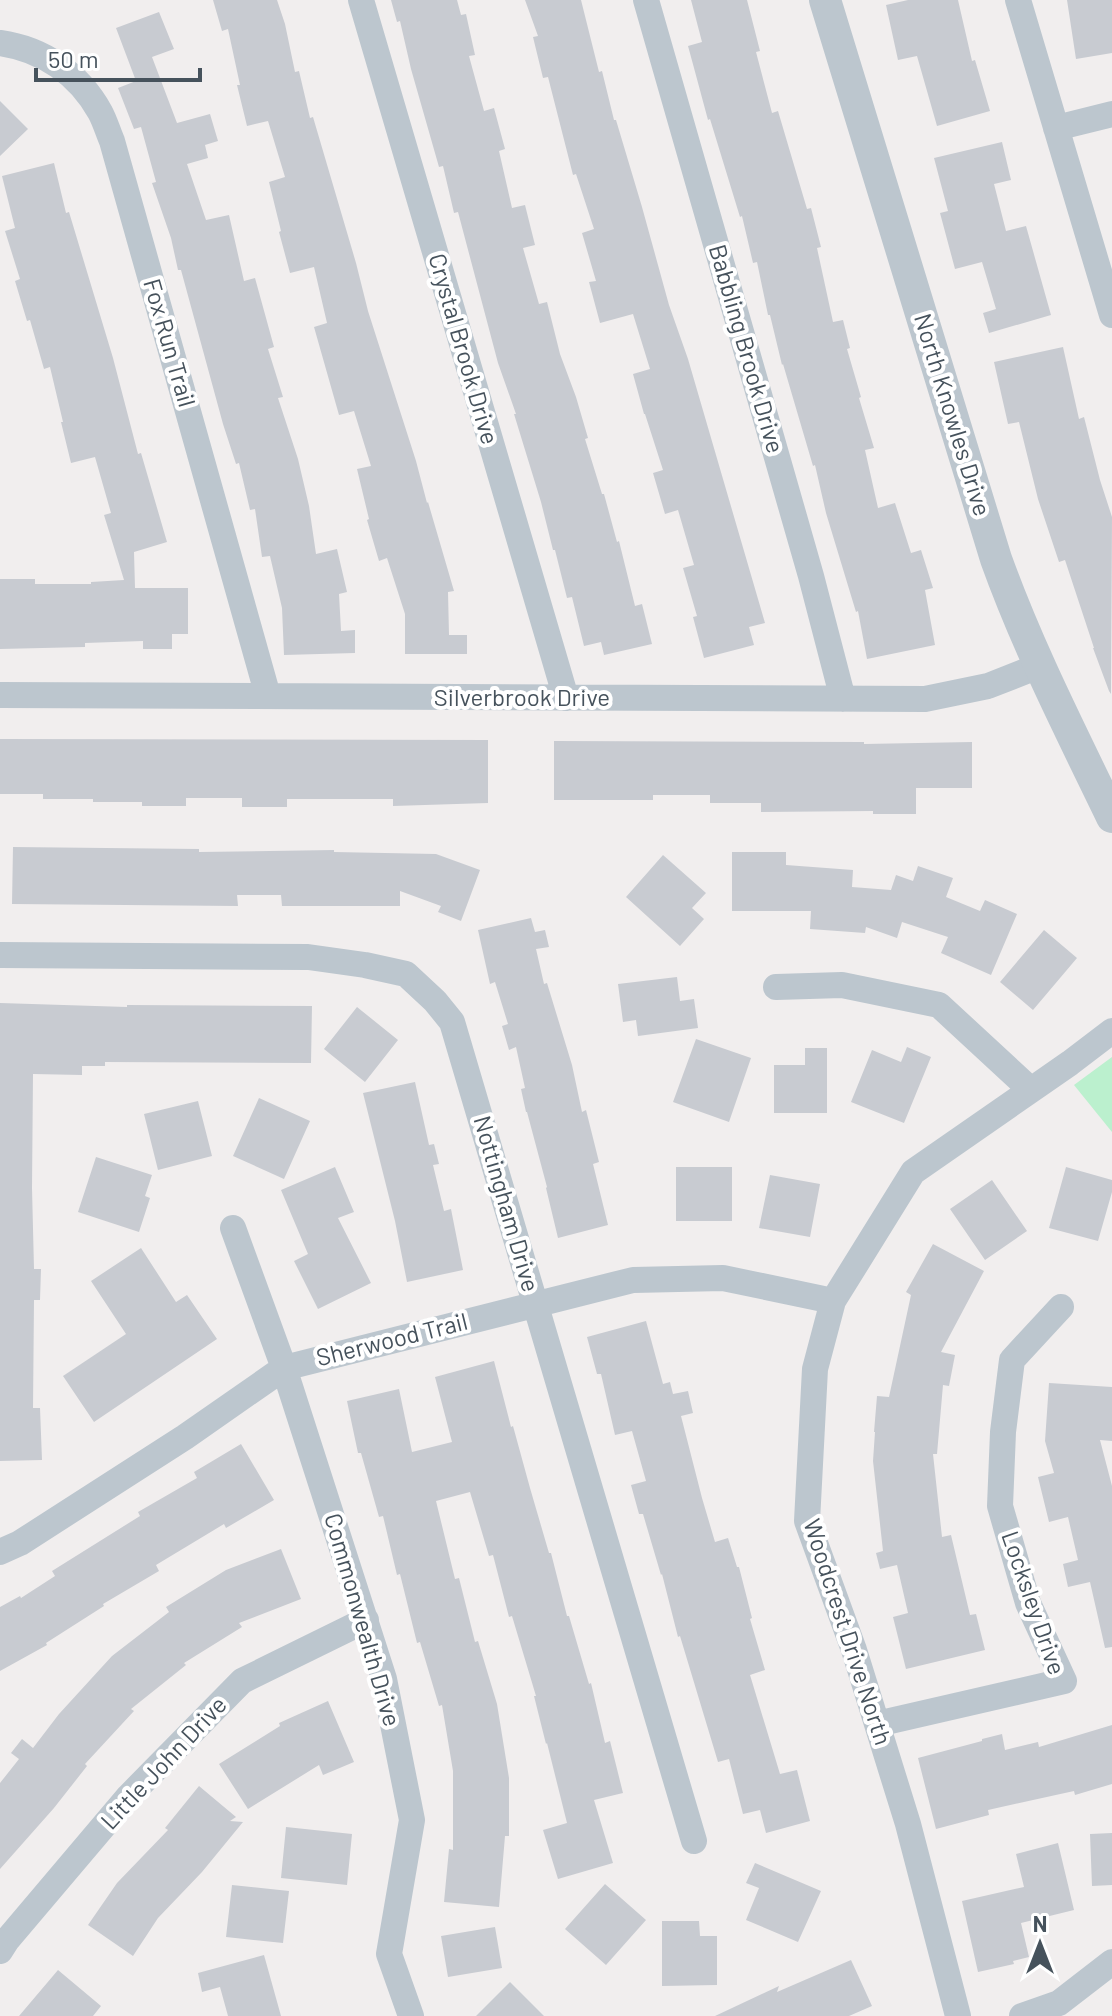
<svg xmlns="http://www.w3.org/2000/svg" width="1112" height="2016" font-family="Barlow,sans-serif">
	<rect width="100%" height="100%" fill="#f1eeee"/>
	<path fill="#bbf0ce" d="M1112,1057v75l-38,-47z"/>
	<path fill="#c8cbd1" d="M213,0h64l8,24 10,48 4,-1 11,47 3,-1 43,146 12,48 48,150 11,42 1,-1 26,89 -6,1 1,43h18v19h-62v-40l-18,-56 -8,3 -12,-41 2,-1 -12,-50 14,-3 -17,-55 -15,4 -25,-88 13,-4 -13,-56 -24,6 -11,-41 2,-1 -12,-49 16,-5 -17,-56 -21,5 -10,-41h3l-12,-56 -6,2z
		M391,0h66l4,15 5,-1 9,41 -6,1 15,55 10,-3 11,41 -6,2 13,57 13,-3 10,40 -12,3 16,56 8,-2 13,52 16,43 12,41 -3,1 17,55h2l13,48 2,-1 16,65 7,-2 10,40 -48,11 -3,-13 -17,4 -12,-49 -5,1 -12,-48h-2l-12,-48 -27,-88h2l-18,-51 -40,-151 -4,1 -11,-47 -4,1 -28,-98 -11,-48 -3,1z
		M525,0h56l18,72 3,-1 12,49h2l26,87 27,98 19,54 77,264 -16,4 5,18 -50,13 -11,-41 4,-1 -14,-48 11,-3 -16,-55 -13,4 -12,-41 10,-3 -18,-56h-1l-11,-40 17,-5 -17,-55 -33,9 -11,-41 7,-1 -14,-48 12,-4 -18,-55 -3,1 -25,-98 -5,1 -10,-41 5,-1z
		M691,0h56l13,51 -4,1 16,61 6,-2 29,98 4,-1 10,39 -4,1 16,74 10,-2 7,28 -3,1 14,48 -2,1 15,50 -9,2 13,58 17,-5 16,50 10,-3 12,38 -8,2 10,55 -68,14 -9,-48 -2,1 -30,-99 -11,-48 -2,1 -30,-102 -1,1 -12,-50h-2l-11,-53 -4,1 -11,-47 -2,1 -30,-98 -2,1 -14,-52 -6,-22 14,-4z
		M908,0h50l14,61 3,-1 15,51 -53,15 -20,-70 -19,4 -12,-55z
		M1067,0h45v53l-36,6z
		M159,12l15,37 -22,8 25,66 33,-9 8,27 -13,4 3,13 -21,6 19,56 23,-5 15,66 11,-3 19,69 -6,2 15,48 -5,1 20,61 11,47 7,48 21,-5 10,43 -8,2 2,37 14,-1v23l-71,2 -2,-47 -12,-52 -8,1 -7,-48 -5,1 -11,-47 -3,1 -13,-40 -42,-154h-3l-7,-32 -19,-55 4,-1 -15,-55 -7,2 -16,-41 18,-7 -20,-53z
		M0,101l28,28 -28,27z
		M1002,142l9,38 -17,4 12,47 20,-5 25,89 -62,18 -6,-20 13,-4 -14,-47 -27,7 -15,-56 8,-2 -14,-53z
		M54,163l12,50 3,-1 44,146 25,96 3,-1 26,89 -33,10 1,36h53v46h-16v15h-29v-8l-58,2v4l-85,2v-70h35v5h56v-2l33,-2 -20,-65 7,-2 -16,-56 -24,6 -10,-41h2l-13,-55 -6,2 -14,-49 -3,1 -12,-40 5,-2 -15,-48 10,-3 -13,-52z
		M1063,347l16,72 5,-2 16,63 12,37 -1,177 -2,-3 -16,-43h1l-29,-88 -6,2 -21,-63 -19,-77 -11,2 -14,-62z
		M0,739l488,1v63l-95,3v-7h-106v8h-45v-9h-56v8h-44v-4h-49v-3h-50v-5h-43z
		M554,741l310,1v2l108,-2v46h-56v26h-43v-3l-112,1v-9h-51v-8h-57v5h-99z
		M13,847l186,2v3l135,-2v2l102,2 44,16 -19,51 -23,-9 3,-6 -41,-15v15h-118l-1,-11h-44l1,11 -226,-2z
		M732,852h54v13l67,5 -1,17 39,3 5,-15 17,6 5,-15 35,12 -7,19 34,14 5,-11 32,14 -26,61 -50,-22 7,-16 -46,-15 -5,16 -31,-11 -1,6 -55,-4 1,-18h-79z
		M663,855l43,38 -14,15 12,11 -24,27 -54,-49z
		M531,918l4,14 10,-2 4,17 -13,2 8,35 3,-1 25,82 10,47 4,-2 13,52 -6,2 15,61 -50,13 -12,-50 1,-1 -20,-75h-1l-5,-23 4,-1 -9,-41 -7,3 -7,-24 6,-2 -13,-42 -5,2 -12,-54z
		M1044,930l33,28 -44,52 -33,-28z
		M677,977l3,24 14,-2 4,29 -60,8 -2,-16 -13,2 -5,-38z
		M0,1003l127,4v-2l185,1 -1,57 -206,-1v4h-23v9l-49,-1 -1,114 2,81h7l-1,31h-6l-1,108h7l2,52 -42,1z
		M357,1007l41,33 -33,42 -41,-33z
		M696,1039l55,19 -22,64 -56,-20z
		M907,1047l24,10 -27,66 -53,-21 21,-52 29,12z
		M805,1048h22v65h-53v-48h31z
		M415,1082l14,63 5,-1 5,20 -6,1 11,46 7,-2 12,61 -56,12 -12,-61 -32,-128z
		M259,1098l51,23 -26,58 -51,-23z
		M198,1101l14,55 -54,14 -14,-56z
		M96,1157l56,18 -7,21 5,2 -11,34 -61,-20z
		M335,1167l19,45 -16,6 33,65 -53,26 -24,-48 14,-7 -27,-64z
		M676,1167h56v54h-56z
		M1066,1167l46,13v12l-14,49 -49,-13z
		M770,1175l50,9 -10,53 -51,-9z
		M992,1180l35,51 -42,29 -35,-51z
		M933,1244l51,27 -43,81 14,3 -6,31 -6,-1 -6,69h-4l9,83 9,-2 19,80 6,-1 9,36 -79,19 -13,-52 15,-4 -11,-48 -17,4 -4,-16 7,-2 -10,-90 2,-29h-1l3,-36 12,1 22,-102 -5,-3z
		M141,1248l35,54 11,-7 30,44 -123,83 -31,-46 63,-42 -35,-53z
		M646,1321l17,63 7,-2 3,12 15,-3 5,22 -12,3 21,82 13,44 13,-4 9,29h2l13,51 -2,1 15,51 -15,5 30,99 17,-4 13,51 -44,12 -6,-23 -17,4 -14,-55 -11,3 -38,-126 -2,1 -16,-63 -1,1 -18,-61h-4l-8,-29 15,-4 -14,-50 -17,4 -14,-61h-4l-10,-37z
		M494,1361l17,66 2,-1 17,62 19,65h2l16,63h2l20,68 2,-1 14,60 5,-2 13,52 -29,7 19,63 -55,16 -15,-49 24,-7 -20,-80 -1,1 -12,-48h2l-24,-80 -3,1 -16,-62 -4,1 -19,-64 -34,9 19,78 4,-1 16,64 3,-1 19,63 12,74v58h-4l-6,71 -55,-5 5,-53 4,1v-79l-11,-66 -3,1 -19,-64 -3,1 -17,-69 -3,1 -14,-59 -4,1 -18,-64h-3l-11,-52 52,-12 13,63 40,-10 -17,-65z
		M1049,1383l63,4v54l-12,-1 12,46v161l-7,1 -15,-66 -22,5 -5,-23 15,-4 -10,-43 -19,5 -11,-45 16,-4 -9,-32z
		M241,1444l33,56 -48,28 -2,-4 -68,41 3,6 -56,33 1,2 -58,37 1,2 -47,26v-64l20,-11 1,2 34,-22 -3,-5 88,-55 -2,-4 59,-34 -3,-6z
		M281,1549l20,50 -62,24 3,4 -58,36 2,2 -55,44 3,2 -49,53 2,2 -33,42 -54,61v-86l19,-24 -8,-6 11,-14 11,9 26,-34 53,-58 57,-44 -3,-5 60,-37z
		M328,1701l26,61 -31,13 -4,-10 -71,44 -29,-45 61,-38 -1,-3z
		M1112,1725v59l-37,11 -1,-4 -86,19 1,5 -53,14 -18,-71 64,-17v-2l20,-5 3,16 33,-8 1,5z
		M199,1786l37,31 -6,4 13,1 -41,50 -44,46 -25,38 -45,-31 29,-42 51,-53 -3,-2z
		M286,1827l66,7 -5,51 -66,-7z
		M1112,1833v52l-20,1 -2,-52z
		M1058,1843l16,67 -53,13 8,34 -16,4 1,3 -36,8 -16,-71 62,-14 -8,-33z
		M755,1863l66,28 -23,51 -52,-22 13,-32 -13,-5z
		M605,1884l41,36 -40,45 -41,-36z
		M232,1885l57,6 -6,52 -57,-6z
		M662,1921h37l1,15h17v49l-55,1z
		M495,1927l7,41 -54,9 -7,-41z
		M264,1955l17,61h-53l-8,-29 -18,5 -4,-19z
		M851,1960l21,46 -23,10h-134l64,-30 -2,6z
		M58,1970l43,36 -8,10h-74z
		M510,1982l34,34h-68z"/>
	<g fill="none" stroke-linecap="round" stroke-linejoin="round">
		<path stroke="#bcc6ce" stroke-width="26" d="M361,0l205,698
			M646,0l165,576 32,123
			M1018,0l94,315
			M0,43c43,6 79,31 100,69 5,9 8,20 12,29l156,555
			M1056,128l56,-14
			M0,695l925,4 63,-13 51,-20
			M0,955l308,2 57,8 41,9 29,27 17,21 242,819
			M776,987l66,-2 97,20 92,85
			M233,1228l51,140 100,311 28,141 -23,134 22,62
			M0,1552l20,-9 165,-106 99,-69 349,-88 90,-2 110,23
			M877,1724l187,-43 -36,-78 -28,-97 3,-74 9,-72 49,-53
			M0,1951l7,-11 122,-144 113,-115 124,-61
			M958,2016l-50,-192 -54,-174 -47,-129 8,-152 18,-68 80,-129 157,-109 42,-32
			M1022,2016l37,-13 53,-41"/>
		<path stroke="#bcc6ce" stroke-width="32" d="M825,0l171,559c32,89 75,173 116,258"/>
	</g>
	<g text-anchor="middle" stroke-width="8" stroke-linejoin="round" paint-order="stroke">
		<g font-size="24" fill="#46525c" stroke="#fff">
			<text transform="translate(169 343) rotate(74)" y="8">Fox Run Trail</text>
			<text transform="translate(463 349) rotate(74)" y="8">Crystal Brook Drive</text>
			<text transform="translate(746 349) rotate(74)" y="8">Babbling Brook Drive</text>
			<text transform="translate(952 415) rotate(73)" y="8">North Knowles Drive</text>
			<text x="522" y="706">Silverbrook Drive</text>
			<text transform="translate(506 1204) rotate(74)" y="8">Nottingham Drive</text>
			<text transform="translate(392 1340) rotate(-14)" y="8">Sherwood Trail</text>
			<text transform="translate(1033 1603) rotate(71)" y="8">Locksley Drive</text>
			<text transform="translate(362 1620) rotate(74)" y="8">Commonwealth Drive</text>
			<text transform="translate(847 1632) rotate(72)" y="8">Woodcrest Drive North</text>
			<text transform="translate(164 1763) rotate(-47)" y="8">Little John Drive</text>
		</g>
	</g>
	<g transform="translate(1040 1944)" stroke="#ffffff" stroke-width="6" paint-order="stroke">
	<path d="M0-6L14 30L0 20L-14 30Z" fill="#46525c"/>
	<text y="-12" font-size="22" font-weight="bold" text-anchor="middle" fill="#46525c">N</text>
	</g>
	<path d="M36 68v12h164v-12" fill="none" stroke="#46525c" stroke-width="4"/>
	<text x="48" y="68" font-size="24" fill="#46525c" stroke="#ffffff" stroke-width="6" paint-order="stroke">50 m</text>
</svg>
